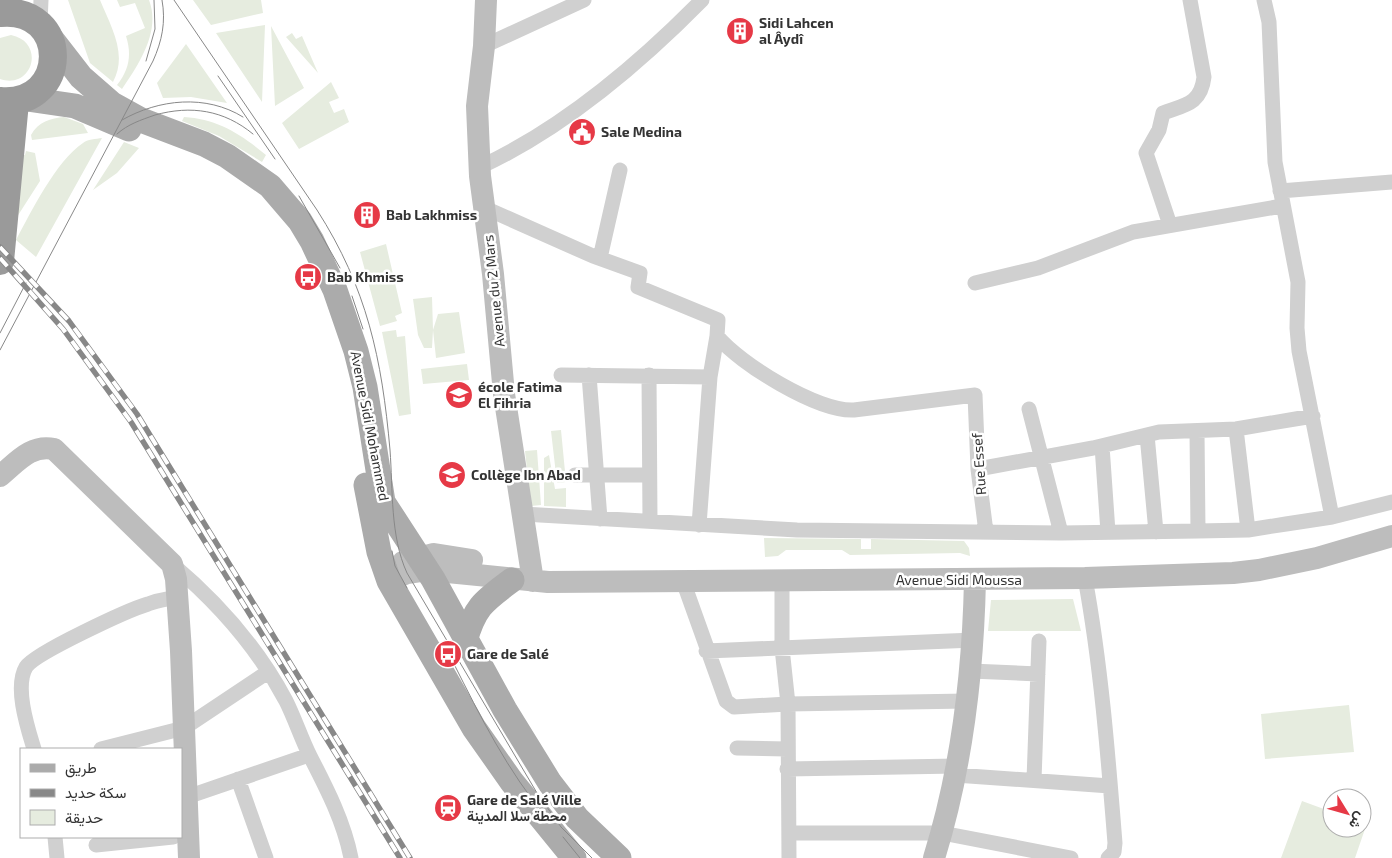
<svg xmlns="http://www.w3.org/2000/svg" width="1392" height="858" font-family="'Exo 2',Vazirmatn,sans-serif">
	<rect width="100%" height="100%" fill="#fff"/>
	<path fill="#e6ecdf" d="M68,0h32c11,27 28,54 13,82l-23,-19z
		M117,0h32c12,31 -10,64 -27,89l-5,-4c12,-15 15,-30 9,-49l19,-8 -10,-25 -15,4z
		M193,0h68l2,13 -52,12z
		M265,25l-3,77 -46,-69z
		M271,26l33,62 -29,18z
		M292,33l4,6 6,-3 16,37 -32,-36z
		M11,35c35,7 22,55 -11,44v-41z
		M186,44l41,59 -36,-6 -28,1 -6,-15z
		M331,82l8,16 -10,4 5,11 10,-4 5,13 -50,27 -17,-26z
		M64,117l19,7 5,9 -56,7 -1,-5c7,-13 20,-17 33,-18z
		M184,117c33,2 57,17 82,38l-4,7 -43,-26 -37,-15z
		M102,138l-66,119 -20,-17c15,-28 40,-79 67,-97 4,-4 13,-4 19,-5z
		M124,142l15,6 -22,25 -24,17z
		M26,151l9,2 5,28 -25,39 7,-65h3z
		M386,244l16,69 -7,3 2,5 -17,5 -20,-74z
		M432,297l1,33 5,-16 21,-2 6,41 -29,5 -3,-28 -1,18h-8l-6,-13 -5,-36z
		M396,330l1,7 8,-1 6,78 -12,2 -17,-84z
		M467,364l2,16 -46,4 -2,-15z
		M561,430l5,52 -9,1 -6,-52z
		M537,450l4,55 -10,1 -6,-55z
		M549,455l6,34 11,-1v19l-22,-1v-48z
		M764,538l97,1v10h10v-10l93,2 5,7 1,8 -10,-3 -110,2 -8,-5h-56l-8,6 -13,1z
		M1073,599l8,32h-93l3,-31z
		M1349,705l5,47 -89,7 -4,-45z
		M1302,801l30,11v16h30v-4l4,2 -11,32h-74z"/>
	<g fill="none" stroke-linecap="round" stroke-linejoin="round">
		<path stroke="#d0d0d0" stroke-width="15" d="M1264,0l5,22 6,140 23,120 -1,46 2,23 33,166
			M40,23l1,-23
			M484,46l100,-46
			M480,167c82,-38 159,-103 222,-167
			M1280,191l112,-9
			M485,208l108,48 47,17 -2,14 80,33 -1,16c23,28 101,76 137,74l121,-15 3,74 8,63
			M1170,225l-24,-72 13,-23 4,-17c22,-8 38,-9 41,-36l-14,-77
			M600,258l20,-88
			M975,283l63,-15 95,-36 149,-26
			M561,375l149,2
			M589,375l11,144
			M649,375l1,146
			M1029,409l32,124
			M1236,429l12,101
			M1197,431l1,100
			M1147,435l9,97
			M1102,446l6,86
			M978,469l115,-21 66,-16 77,-3 77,-13
			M575,475h74
			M523,514l274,16 264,3 137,-2 50,-1 38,-6 46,-7 60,-15
			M699,525l11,-148 7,-41
			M172,564c45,38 86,84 114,137 9,18 15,37 24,55 17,33 34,66 41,102
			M1085,578c16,87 23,177 30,265l-1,9 -6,6
			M683,581l43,120 8,6 54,-3 179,-3
			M782,581v67l6,56 1,154
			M706,651l268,-11
			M971,671l67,3
			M737,748l50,1
			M34,749c-6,-20 -20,-62 -8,-82 9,-14 102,-57 122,-63 9,-4 20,-5 29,-7
			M101,749l83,-21 84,-56
			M787,769l170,-3
			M955,775l155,11
			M238,779l28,79
			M1034,780l5,-139
			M187,797l122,-42
			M789,833h153l129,25
			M55,837l2,21
			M96,845l77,-8"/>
		<path stroke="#bdbdbd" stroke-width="22" d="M486,0l-2,46 -7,60 3,70 13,98 11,120 29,187
			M0,476c17,-14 31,-32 54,-27l118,115 4,15 5,72 8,207
			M403,562l31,-8 38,6
			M389,581l18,-8 20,-3 121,12 537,-4 148,-5 26,-3 58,-12 75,-22
			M934,858c28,-90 39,-184 41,-278"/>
		<path stroke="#ababab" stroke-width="25" d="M50,37l31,40 31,27 29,16 63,24 23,12 43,30 30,35 12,20 23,49 21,61 9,36 18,115 50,77 72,131 45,73 27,35 42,40
			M27,99l48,7 54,23
			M366,485l13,67 10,29 85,147 38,54 62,76
			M465,641c10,-35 19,-40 47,-61"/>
		<path stroke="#9a9a9a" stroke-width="28" d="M0,13c71,-7 70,94 0,88
			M0,261l15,-159"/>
		<path stroke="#888" stroke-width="1" d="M174,0l143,210c50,78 65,149 73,240 3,39 0,86 17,123l130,220 24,34 31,31
			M146,61l9,-32 -1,-29
			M218,76l57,83
			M122,120c37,-21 84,-26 121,-3
			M117,134c11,-10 24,-14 38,-19 36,-10 69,-5 98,19
			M299,196l41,72
			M352,296l11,33
			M0,333l26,-50
			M0,350l153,-289c9,-20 13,-39 9,-61
			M392,551l3,15 12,22
			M453,662c27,54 55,110 94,156
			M563,837l17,21"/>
		<g stroke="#888" stroke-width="5.5">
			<path id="rail" d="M0,247l69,74 68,93 273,444
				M0,258l63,71 68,93 269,436"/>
		</g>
		<use href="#rail" stroke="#fff" stroke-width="4" stroke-dasharray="11" stroke-linecap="butt"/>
	</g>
	<defs>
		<g id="building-disc" transform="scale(1.4375)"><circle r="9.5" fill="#e63946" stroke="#fff"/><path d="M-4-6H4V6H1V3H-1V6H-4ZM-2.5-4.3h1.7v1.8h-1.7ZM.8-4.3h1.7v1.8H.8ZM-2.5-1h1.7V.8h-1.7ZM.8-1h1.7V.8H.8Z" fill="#fff"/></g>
		<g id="civic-disc" transform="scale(1.4375)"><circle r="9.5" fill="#e63946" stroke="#fff"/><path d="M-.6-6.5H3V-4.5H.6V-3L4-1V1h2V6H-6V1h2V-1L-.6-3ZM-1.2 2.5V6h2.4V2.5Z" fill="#fff"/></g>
		<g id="bus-disc" transform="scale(1.4375)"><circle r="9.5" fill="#e63946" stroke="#fff"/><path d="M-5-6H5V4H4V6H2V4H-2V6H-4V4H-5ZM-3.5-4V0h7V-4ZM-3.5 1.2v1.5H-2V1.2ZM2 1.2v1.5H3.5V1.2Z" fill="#fff"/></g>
		<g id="school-disc" transform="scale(1.4375)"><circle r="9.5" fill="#e63946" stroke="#fff"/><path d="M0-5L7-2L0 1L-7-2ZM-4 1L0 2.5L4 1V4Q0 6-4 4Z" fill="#fff"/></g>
		<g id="station-disc" transform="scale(1.4375)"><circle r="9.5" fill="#e63946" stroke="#fff"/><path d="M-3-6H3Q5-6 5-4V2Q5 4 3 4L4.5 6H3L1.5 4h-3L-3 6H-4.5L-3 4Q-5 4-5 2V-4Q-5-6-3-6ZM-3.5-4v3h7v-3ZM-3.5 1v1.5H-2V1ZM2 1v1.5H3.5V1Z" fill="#fff"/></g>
	</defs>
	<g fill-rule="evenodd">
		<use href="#building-disc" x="740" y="31"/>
		<use href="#civic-disc" x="582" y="132"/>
		<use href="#building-disc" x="367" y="215"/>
		<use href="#bus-disc" x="308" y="277"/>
		<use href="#school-disc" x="459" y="395"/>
		<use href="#school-disc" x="452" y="475"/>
		<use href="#bus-disc" x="448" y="654"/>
		<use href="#station-disc" x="448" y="808"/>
	</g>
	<g text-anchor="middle" stroke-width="5" stroke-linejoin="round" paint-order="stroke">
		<g font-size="14" font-weight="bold" fill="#333" stroke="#fff" text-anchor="start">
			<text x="759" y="28">Sidi Lahcen<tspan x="759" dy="16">al Âydî</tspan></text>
			<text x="601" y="137">Sale Medina</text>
			<text x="386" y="220">Bab Lakhmiss</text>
			<text x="327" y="282">Bab Khmiss</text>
			<text x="478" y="392">école Fatima<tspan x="478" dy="16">El Fihria</tspan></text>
			<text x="471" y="480">Collège Ibn Abad</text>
			<text x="467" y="659">Gare de Salé</text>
			<text x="467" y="805">Gare de Salé Ville<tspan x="467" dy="16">محطة سلا المدينة</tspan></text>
		</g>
		<g font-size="14" fill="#333" stroke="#fff">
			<text transform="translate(494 291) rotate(-96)" y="5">Avenue du 2 Mars</text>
			<text transform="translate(370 426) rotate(79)" y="5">Avenue Sidi Mohammed</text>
			<text transform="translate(979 464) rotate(-94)" y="5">Rue Essef</text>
			<text x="959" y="585">Avenue Sidi Moussa</text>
		</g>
	</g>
	<rect x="20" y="748" width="162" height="90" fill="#ffffff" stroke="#adadad"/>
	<rect x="30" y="764" width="25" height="8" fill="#ababab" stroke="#adadad"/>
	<text x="65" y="773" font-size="15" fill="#333333">طريق</text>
	<rect x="30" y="789" width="25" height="8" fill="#888888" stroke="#adadad"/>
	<text x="65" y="798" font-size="15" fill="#333333">سكة حديد</text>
	<rect x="30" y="810" width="25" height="15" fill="#e6ecdf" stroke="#adadad"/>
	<text x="65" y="823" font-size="15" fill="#333333">حديقة</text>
	<g transform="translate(1347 813) rotate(127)"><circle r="24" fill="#ffffff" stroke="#adadad"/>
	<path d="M0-4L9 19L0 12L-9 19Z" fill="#e63946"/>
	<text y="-8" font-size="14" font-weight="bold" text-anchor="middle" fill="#333333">ش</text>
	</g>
</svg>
